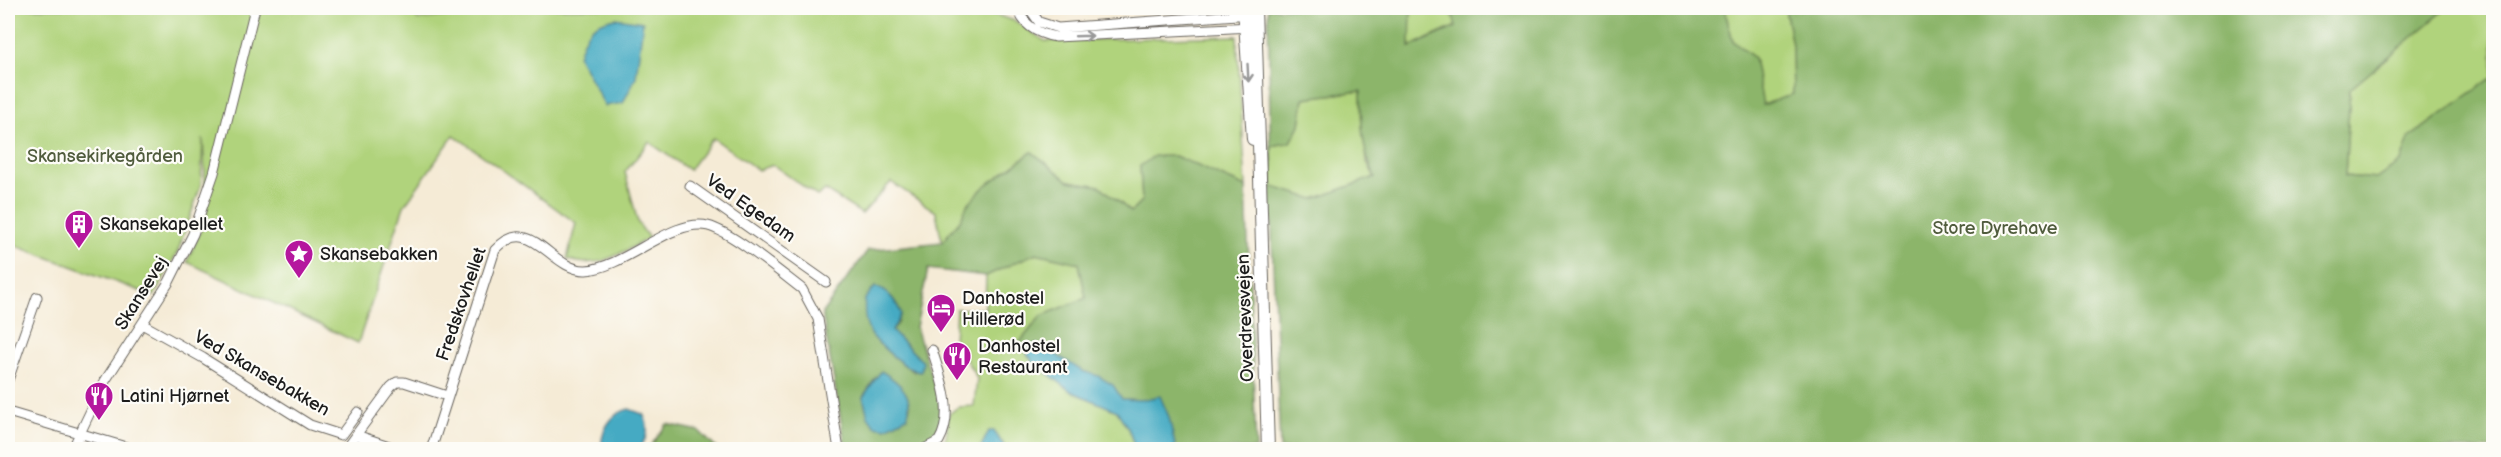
<svg xmlns="http://www.w3.org/2000/svg" width="2501" height="457" font-family="'Balsamiq Sans',sans-serif">
	<rect width="100%" height="100%" fill="#fdfcf7"/>
	<filter id="ink" filterUnits="userSpaceOnUse"><feTurbulence type="fractalNoise" baseFrequency=".0167" numOctaves="2"/><feDisplacementMap in="SourceGraphic" scale="12" xChannelSelector="R" yChannelSelector="G"/><feConvolveMatrix kernelMatrix="1 2 1 2 8 2 1 2 1" color-interpolation-filters="sRGB"/></filter>
	<filter id="wash" filterUnits="userSpaceOnUse"><feTurbulence type="fractalNoise" baseFrequency=".008" numOctaves="4" result="noise"/><feDisplacementMap in="SourceGraphic" scale="24" xChannelSelector="R" yChannelSelector="G"/><feGaussianBlur stdDeviation="1.35" result="paint"/><feColorMatrix in="noise" values="0 0 0 0 0 0 0 0 0 0 0 0 0 0 0 0 0 1.4 0 .05"/><feComposite in="paint" operator="in"/></filter>
	<g filter="url(#wash)">
		<rect width="100%" height="100%" fill="#f5ebd6"/>
		<path fill="#b0d37b" stroke="#66784c" stroke-width="1.5" d="M8,8h403v5l7,7 84,-12h424l44,9 13,-6 32,10 30,20 192,-5 9,151 -71,-31 -35,10 2,35 -11,11 -31,-26 -31,-5 -37,-29 -48,35 -17,18 -6,14 -19,23 -6,-30 -45,-30 -29,32 -37,-24 -8,6 -44,-31 -15,5 -45,-32 -24,32 -40,-28 -24,30 13,51 11,15c-27,14 -51,33 -82,21l9,-36 -122,-88 -50,71 -46,137 -171,-81 20,-46 -4,-77 -2,46 -23,66 -24,45 -146,-53z
			M1411,8h40l5,18 -47,21z
			M1724,8h61l7,37 1,50 -31,10 -8,-47 -21,-17z
			M2447,8h46v69l-84,61 -8,24 -25,17 -31,-3 5,-87z
			M1361,91l6,71 8,16 -61,21 -41,-12 -1,-41 19,-4 9,-17 4,-27z
			M1036,253l43,10 7,35 -45,18 -21,26 13,20 38,29 46,20 12,19 6,19h-129l-4,-7 -13,-11 -9,18 -45,1 11,-12 3,-24 9,-7 16,-1 3,-28 -23,-38 2,-31h29l1,-33z"/>
		<path fill="#8cb56b" stroke="#546844" stroke-width="1.5" fill-rule="evenodd" d="M1268,8h143l-1,39 46,-20 -5,-19h273l9,33 21,17 9,47 30,-11 -1,-49 -7,-37h662l-97,81 -5,87 31,3 25,-17 8,-24 84,-61v372l-1087,1v-3l-5,3 -121,-1 -8,-210zM1361,91c0,31 0,58 14,86l-61,22 -41,-12 -1,-41 19,-4 9,-17 4,-27z
			M1032,152l37,29 31,5 31,26 11,-11 -2,-35 14,-10h21l71,31 10,262h-80l-4,-8v-8l-31,-33 -19,-1 -24,-23 -16,-5 -47,-27 -9,8 -6,-10 21,-26 45,-18 -7,-35 -43,-10 -50,23 -58,-7 -12,58 24,77v20l-11,19 -15,6h-68l-24,-136 46,-63 74,-8 19,-23 6,-14 17,-18zM875,287l7,2 16,17v16l-6,9 20,20 2,21c-29,-20 -50,-36 -49,-73zM876,377l31,18 3,12 -3,10 -21,11 -18,-12 -5,-19z
			M667,424l32,7 18,18h-69z"/>
		<path fill="#44aac3" stroke="#306370" stroke-width="1.5" d="M615,18l28,4 -7,55 -13,26 -18,3 -27,-50c7,-24 11,-32 37,-38z
			M875,287c13,3 22,15 26,27l-9,17 31,31 -2,10c-14,-1 -45,-29 -52,-41 -4,-9 -5,-22 -4,-32z
			M1035,344l14,6 33,21 16,5 15,9 9,14 19,1 19,-4 9,21 7,32h-41l-6,-19 -12,-19 -46,-20 -38,-29 -7,-10z
			M881,371c18,11 34,24 26,46l-21,11 -11,-2 -7,-10 -5,-19z
			M629,409l14,5c7,13 6,24 -5,35h-36c-2,-18 9,-36 27,-40z
			M989,431h5l12,18h-26z"/>
	</g>
	<g filter="url(#ink)">
		<g fill="none" stroke-linecap="round" stroke-linejoin="round">
			<g stroke="#68645d" stroke-width="11">
				<path id="minor" d="M1018,8c5,18 21,26 38,29l195,-10
					M1029,8l10,14 19,6 193,-14
					M690,186l136,96
					M142,324l61,34 107,67 31,10 17,-23
					M8,380l29,-83
					M8,412l128,38
					M356,435l39,13
					M72,450l33,-69 64,-99 24,-48 21,-61 41,-165
					M345,450l46,-63 6,-5h7l43,14
					M431,450l64,-200c36,-39 55,21 91,20 39,-2 87,-53 122,-44 24,6 73,47 94,63l16,30 21,131
					M922,450l17,-9c16,-28 2,-63 -7,-91"/>
			</g>
			<g stroke="#68645d" stroke-width="14">
				<path id="major" d="M1244,8l9,131
					M1255,8l13,442"/>
			</g>
			<use href="#minor" stroke="#fff" stroke-width="9"/>
			<use href="#major" stroke="#fff" stroke-width="12"/>
		</g>
		<defs><path id="oneway-shaft" d="M-6 0H5M1.5-3L5.5 0L1.5 3" fill="none" stroke-width="1.6" stroke-linecap="round" stroke-linejoin="round" transform="scale(1.5)"/></defs>
		<g stroke="#999">
			<use href="#oneway-shaft" transform="translate(1084 36) rotate(-2)"/>
			<use href="#oneway-shaft" transform="translate(1248 73) rotate(87)"/>
		</g>
	</g>
	<defs>
		<g id="building-pin" transform="scale(1.5)"><path d="M0 17L-7.5 6A9.5 9.5 0 1 1 7.5 6Z" fill="#b5179e" stroke="#fdfcf7"/><path d="M-4-6H4V6H1V3H-1V6H-4ZM-2.5-4.3h1.7v1.8h-1.7ZM.8-4.3h1.7v1.8H.8ZM-2.5-1h1.7V.8h-1.7ZM.8-1h1.7V.8H.8Z" fill="#fff"/></g>
		<g id="sight-pin" transform="scale(1.5)"><path d="M0 17L-7.5 6A9.5 9.5 0 1 1 7.5 6Z" fill="#b5179e" stroke="#fdfcf7"/><path d="M0-6L1.8-2.2L6-1.7L2.9 1.2L3.7 5.4L0 3.3L-3.7 5.4L-2.9 1.2L-6-1.7L-1.8-2.2Z" fill="#fff"/></g>
		<g id="hotel-pin" transform="scale(1.5)"><path d="M0 17L-7.5 6A9.5 9.5 0 1 1 7.5 6Z" fill="#b5179e" stroke="#fdfcf7"/><path d="M-6-4.5h1.5V1H6V5H4.5V3h-9V5H-6ZM-4 0a1.8 1.8 0 1 1 3.6 0ZM.5 0V-2.5h3Q6-2.5 6 0Z" fill="#fff"/></g>
		<g id="restaurant-pin" transform="scale(1.5)"><path d="M0 17L-7.5 6A9.5 9.5 0 1 1 7.5 6Z" fill="#b5179e" stroke="#fdfcf7"/><path d="M-5-6h1v4h1v-4h1v4h1v-4h1v5L-1.5 .5V6h-2V.5L-5-1ZM5-6V6H3V1.5H1.5Q1.5-4 5-6Z" fill="#fff"/></g>
	</defs>
	<g fill-rule="evenodd">
		<use href="#building-pin" x="79" y="224"/>
		<use href="#sight-pin" x="299" y="254"/>
		<use href="#hotel-pin" x="941" y="308"/>
		<use href="#restaurant-pin" x="957" y="356"/>
		<use href="#restaurant-pin" x="99" y="396"/>
	</g>
	<g text-anchor="middle" stroke-width="4.5" stroke-linejoin="round" paint-order="stroke">
		<g font-size="18" fill="#505c3d" stroke="#fdfcf7">
			<text x="105" y="162">Skansekirkegården</text>
			<text x="1995" y="234">Store Dyrehave</text>
		</g>
		<g font-size="18" fill="#1c1c1c" stroke="#fdfcf7">
			<text transform="translate(751 208) rotate(35)" y="6">Ved Egedam</text>
			<text transform="translate(141 293) rotate(-58)" y="6">Skansevej</text>
			<text transform="translate(461 304) rotate(-71)" y="6">Fredskovhellet</text>
			<text transform="translate(1245 318) rotate(-92)" y="6">Overdrevsvejen</text>
			<text transform="translate(262 373) rotate(30)" y="6">Ved Skansebakken</text>
		</g>
		<g font-size="18" fill="#1c1c1c" stroke="#fdfcf7" text-anchor="start">
			<text x="100" y="230">Skansekapellet</text>
			<text x="320" y="260">Skansebakken</text>
			<text x="962" y="304">Danhostel<tspan x="962" dy="21">Hillerød</tspan></text>
			<text x="978" y="352">Danhostel<tspan x="978" dy="21">Restaurant</tspan></text>
			<text x="120" y="402">Latini Hjørnet</text>
		</g>
	</g>
	<rect width="2501" height="457" fill="none" stroke="#fdfcf7" stroke-width="30"/>
</svg>
